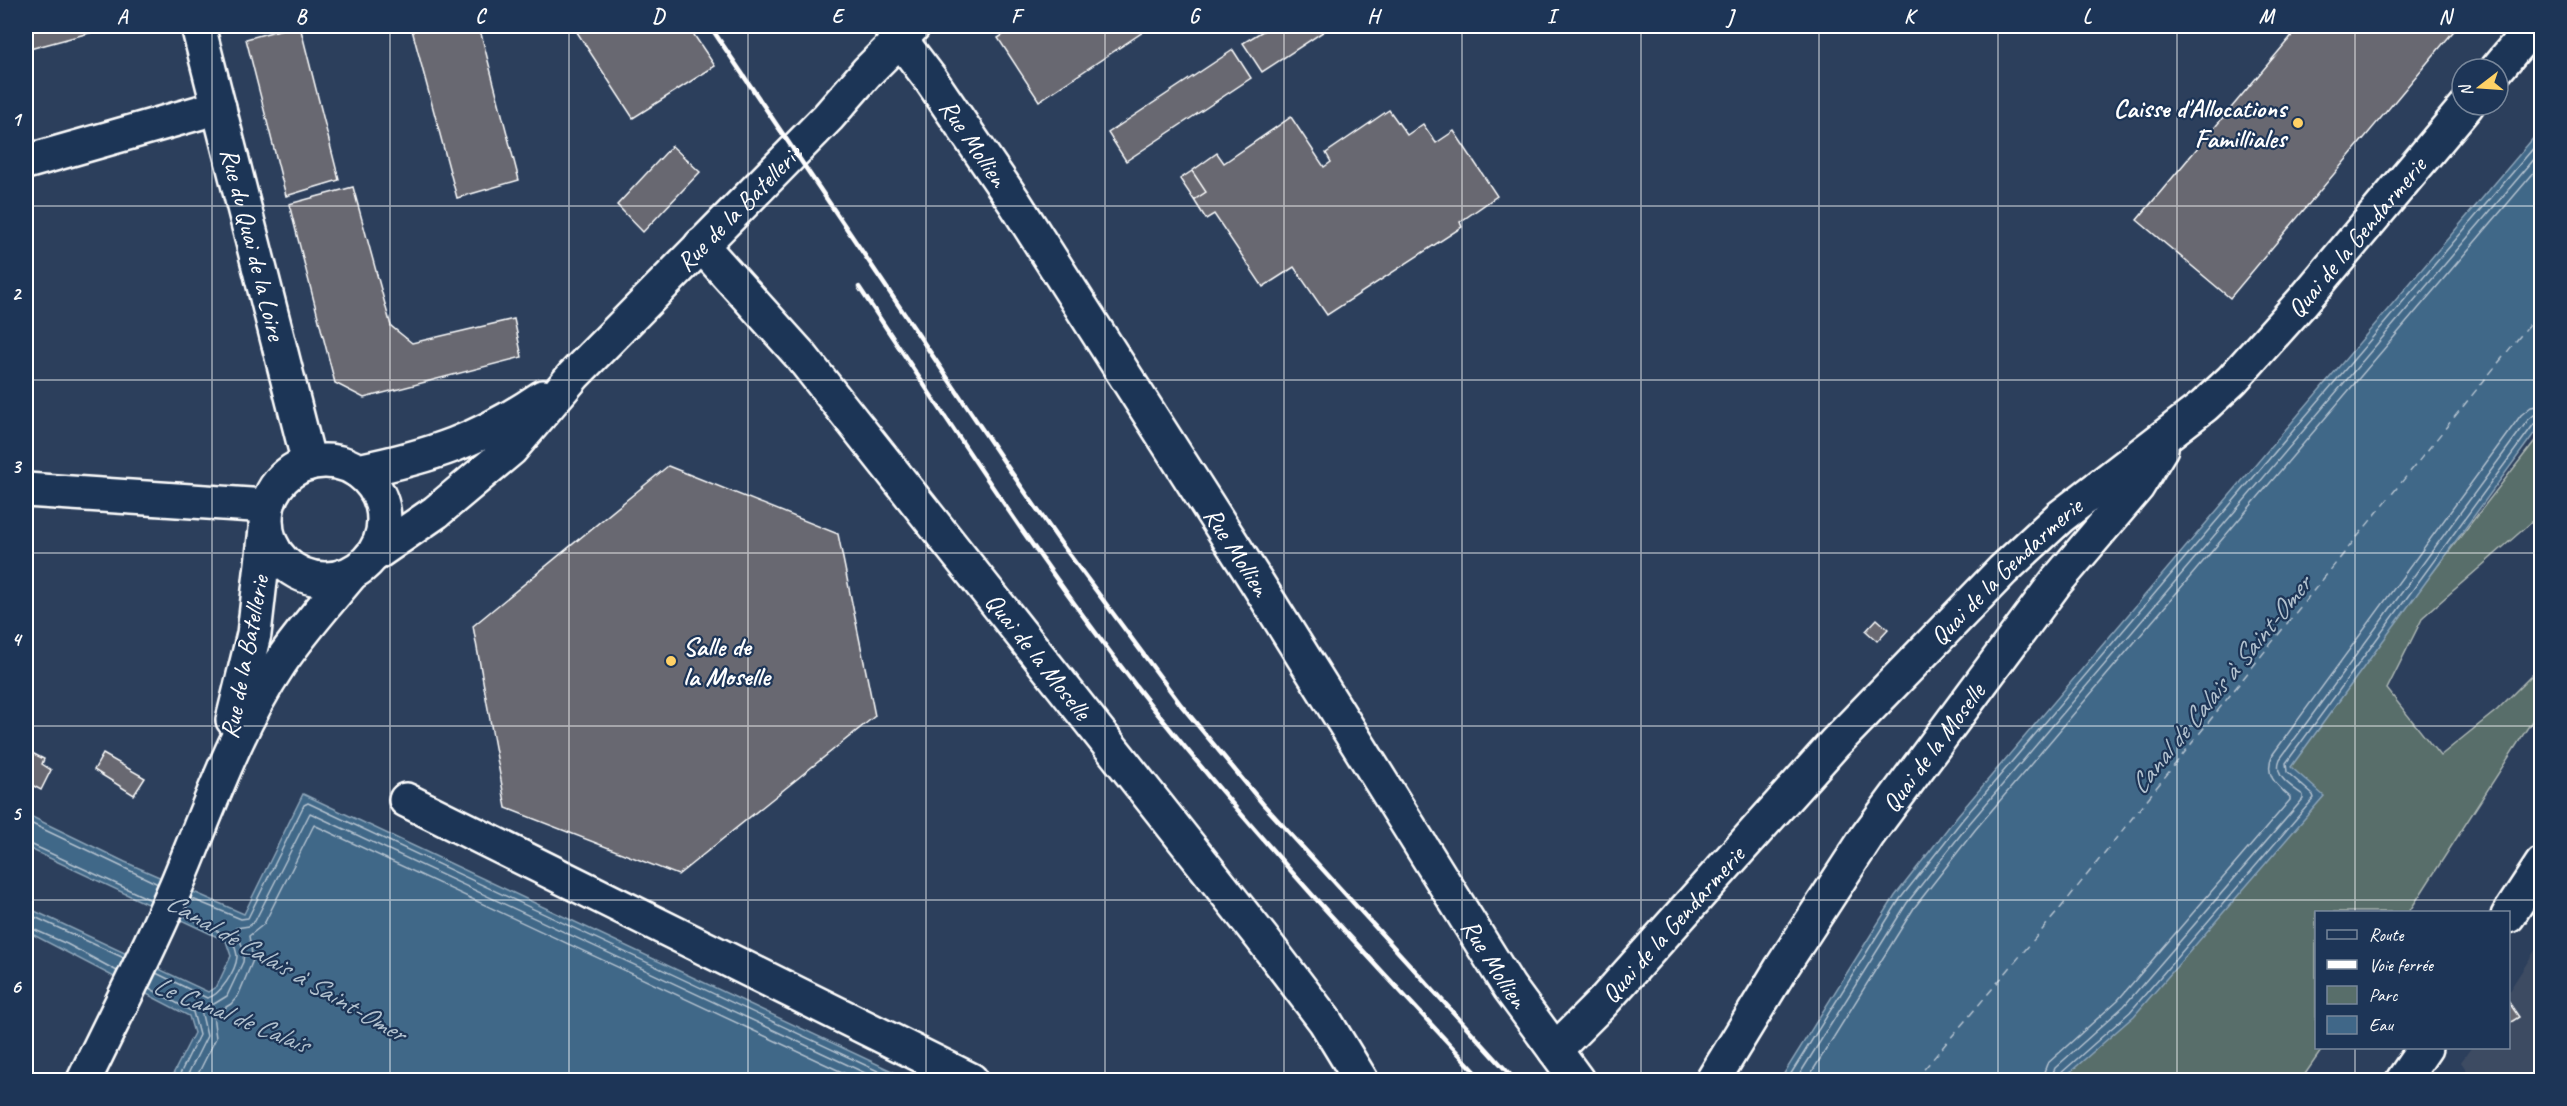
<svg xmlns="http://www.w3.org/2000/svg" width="2567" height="1106" font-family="Caveat,sans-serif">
	<rect width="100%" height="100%" fill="#2c3f5c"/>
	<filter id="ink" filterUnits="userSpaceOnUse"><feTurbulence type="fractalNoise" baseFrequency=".0167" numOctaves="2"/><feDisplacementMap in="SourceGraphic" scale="12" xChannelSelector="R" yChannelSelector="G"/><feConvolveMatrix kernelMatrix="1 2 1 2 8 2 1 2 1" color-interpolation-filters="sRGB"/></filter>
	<g filter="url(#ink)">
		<path fill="#3e4b62" d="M2541,941v139h-68l-12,-18 10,-14h37l1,-57z"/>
		<path fill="#586e6a" stroke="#acb6b4" stroke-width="1.5" d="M2541,433v81l-118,103 -36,72 53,67 57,-46 44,-44v41l-132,205h-93v136h7l-22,32h-263z"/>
		<path fill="#406788" stroke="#8ca4b8" stroke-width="1.5" d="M2541,129v295l-250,343 33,29 -190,220 -73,64h-281l115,-184 63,-81z
			M303,794l608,286h-741l24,-47 -5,-17 -163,-85v-24l182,85 9,-6 14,-30 -5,-15 -200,-94v-33l99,48 119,52z"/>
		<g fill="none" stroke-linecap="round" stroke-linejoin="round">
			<path stroke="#b3c2cf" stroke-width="1.5" d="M26,821l132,63
				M26,842l125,58
				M190,898l51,21 7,-1 56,-113 4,-2 589,277
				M26,913l98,45
				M26,926l41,18 50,27
				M156,973l51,25c13,-2 29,-28 30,-41 0,-6 -4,-14 -5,-19l-49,-23
				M149,988l44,24 6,23 -22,45
				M185,1080l22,-44 -7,-30 14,-2 13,-8 16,-34 1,-10 -8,-24 13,-2 6,-5 55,-108 570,267
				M195,1080l21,-42 -3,-23 18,-11 7,-8 15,-36 -4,-24 15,-12 50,-99 545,255
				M1787,1080l113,-181 63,-80 579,-681
				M1796,1080l111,-177 62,-79 573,-674
				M1807,1080l107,-172 61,-78 567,-667
				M2041,1080l6,-16 71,-64 172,-200v-3c-14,-12 -27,-23 -17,-43l248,-339 10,-8 11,-2
				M2050,1080l5,-12 69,-62 179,-207v-4c-12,-9 -30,-18 -23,-36l248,-339 6,-5 8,-1
				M2058,1080l2,-6 70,-62 184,-214 -1,-3 -26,-23 -1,-9 248,-339 8,-3"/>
			<path stroke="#b3c2cf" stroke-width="1.5" stroke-dasharray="8 6" stroke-linecap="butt" d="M1915,1080l144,-170 230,-289 253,-312"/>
		</g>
		<path fill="#676871" stroke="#fff" stroke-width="1.5" d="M26,26h65l2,6 -67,18z
			M294,26h6l39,154 -53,16 -40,-157z
			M411,26h68l40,154 -62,18z
			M573,26h115l27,40 -82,52z
			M1017,26h135l-113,75 -41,-63z
			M1271,26h61l-70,46 -19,-29z
			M2300,26h158l-228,272 -93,-78z
			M1233,50l18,28 -125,83 -18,-28z
			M1389,110l18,25 16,-11 13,19 18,-12 43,65 -37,26 2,5 -135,88 -33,-48 -31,20 -49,-73 -8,5 -12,-19 12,-8 -14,-21 25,-18 7,10 67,-46 33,50 7,-5 -5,-9z
			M672,146l28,26 -57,60 -26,-27z
			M1192,171l14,21 -12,8 -14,-21z
			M353,187l38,139 21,17 102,-24 8,38 -158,41 -29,-15 -46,-179z
			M668,466l170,68 37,182 -197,159 -172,-67 -33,-182z
			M1877,619l11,10 -11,12 -11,-10z
			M26,750l18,9 -2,5 9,6 -10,20 -9,-5 -5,12z
			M103,754l42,24 -11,17 -40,-25z
			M2508,1001l11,16 -11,7z"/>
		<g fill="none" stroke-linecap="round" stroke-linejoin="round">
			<g stroke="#fff" stroke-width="38">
				<g id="minor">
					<path id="s1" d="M198,26l111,437"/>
					<path id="s2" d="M890,26l41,54 84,123 241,378 253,406 68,93"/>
					<path d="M2497,69l36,-43"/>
					<path d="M26,162l193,-55"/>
					<path id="s3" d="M701,245l100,111 460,581 64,84 36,59"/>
					<circle cx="325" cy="520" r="59"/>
					<path d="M358,471c74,-15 122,-31 185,-74"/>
					<path d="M26,490l241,16"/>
					<path id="s4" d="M375,554l61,-42 75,-63 63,-74 254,-258 39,-45 46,-46"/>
					<path d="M233,720l21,-86 12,-105"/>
					<path d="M406,800l565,280"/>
					<path d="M2508,916l34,-52"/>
					<path id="s5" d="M1555,1050l47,-47 233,-260 168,-173 57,-53 144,-111 28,-26 71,-79 164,-196"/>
					<path d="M84,1080c30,-63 63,-125 90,-189 33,-77 59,-158 106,-228 21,-31 47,-60 71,-89"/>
					<path id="s6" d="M1713,1080l69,-113 86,-132 188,-253 81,-95 24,-39"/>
					<path d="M2403,1080l22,-32"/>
				</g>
			</g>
			<use href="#minor" stroke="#1d3557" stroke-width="33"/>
			<path stroke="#fff" stroke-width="4.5" d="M710,26l299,443 51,73 121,163 82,99 252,276
				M859,287c94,141 186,284 291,417 104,131 219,254 333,376"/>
		</g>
	</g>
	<path fill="none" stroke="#fff" stroke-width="1.5" stroke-opacity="0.55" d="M212,26v1054M390,26v1054M569,26v1054M748,26v1054M926,26v1054M1105,26v1054M1284,26v1054M1462,26v1054M1641,26v1054M1819,26v1054M1998,26v1054M2177,26v1054M2355,26v886M26,206h2516M26,380h2516M26,553h2516M26,726h2516M26,900h2516M2355,1048v32"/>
	<g fill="#ffd166" stroke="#1d3557" stroke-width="2">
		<circle cx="2298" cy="123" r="6"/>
		<circle cx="671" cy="661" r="6"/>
	</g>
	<g text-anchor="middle" stroke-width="4.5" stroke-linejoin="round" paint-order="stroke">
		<g font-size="26" font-weight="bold" fill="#fff" stroke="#1d3557" text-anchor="end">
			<text x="2286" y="117">Caisse d'Allocations<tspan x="2286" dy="30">Familliales</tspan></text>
			<text x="683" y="655" text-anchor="start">Salle de<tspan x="683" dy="30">la Moselle</tspan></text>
		</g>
		<g font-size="26" fill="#fff" stroke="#1d3557">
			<text dy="9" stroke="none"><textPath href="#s2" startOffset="144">Rue Mollien</textPath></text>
			<text dy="9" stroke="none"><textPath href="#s4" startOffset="504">Rue de la Batellerie</textPath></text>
			<text dy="9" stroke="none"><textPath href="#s5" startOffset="1144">Quai de la Gendarmerie</textPath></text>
			<text dy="9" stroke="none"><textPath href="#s1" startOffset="225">Rue du Quai de la Loire</textPath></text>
			<text dy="9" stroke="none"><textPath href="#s2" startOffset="630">Rue Mollien</textPath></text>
			<text dy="9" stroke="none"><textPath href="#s5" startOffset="658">Quai de la Gendarmerie</textPath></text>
			<text transform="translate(244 657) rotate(-79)" y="9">Rue de la Batellerie</text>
			<text dy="9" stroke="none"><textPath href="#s3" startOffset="532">Quai de la Moselle</textPath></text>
			<text dy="9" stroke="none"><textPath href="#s6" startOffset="399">Quai de la Moselle</textPath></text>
			<text dy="9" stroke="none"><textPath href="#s5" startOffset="172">Quai de la Gendarmerie</textPath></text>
			<text dy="9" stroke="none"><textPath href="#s2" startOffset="1116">Rue Mollien</textPath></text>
		</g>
		<g font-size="27" font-style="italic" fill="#b3c2cf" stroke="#1d3557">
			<text transform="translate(2220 685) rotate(-51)" y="9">Canal de Calais à Saint-Omer</text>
			<text transform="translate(286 967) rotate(30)" y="9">Canal de Calais à Saint-Omer</text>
			<text transform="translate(231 1014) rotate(22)" y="9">Le Canal de Calais</text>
		</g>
	</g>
	<rect width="2567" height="1106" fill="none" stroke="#1d3557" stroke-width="66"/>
	<rect x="2315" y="911" width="195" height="138" fill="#1d3557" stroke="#77869a" stroke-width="1.5"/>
	<rect x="2327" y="930" width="30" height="9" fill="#1d3557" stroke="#77869a" stroke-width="1.5"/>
	<text x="2369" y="941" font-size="18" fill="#ffffff">Route</text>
	<rect x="2327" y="960" width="30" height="9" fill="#ffffff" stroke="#77869a" stroke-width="1.5"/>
	<text x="2369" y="971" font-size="18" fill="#ffffff">Voie ferrée</text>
	<rect x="2327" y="986" width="30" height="18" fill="#586e6a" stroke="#77869a" stroke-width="1.5"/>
	<text x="2369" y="1001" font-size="18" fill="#ffffff">Parc</text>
	<rect x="2327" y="1016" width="30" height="18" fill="#406788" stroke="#77869a" stroke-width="1.5"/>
	<text x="2369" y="1031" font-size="18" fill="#ffffff">Eau</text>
	<g transform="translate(2480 87) rotate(253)"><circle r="28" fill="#1d3557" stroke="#77869a" stroke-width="1.5"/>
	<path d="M0-4.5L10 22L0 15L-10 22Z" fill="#ffd166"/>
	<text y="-9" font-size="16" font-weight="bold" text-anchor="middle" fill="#ffffff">N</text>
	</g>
	<rect x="33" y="33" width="2501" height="1040" fill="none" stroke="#fff" stroke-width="2"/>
	<g font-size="20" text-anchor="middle" font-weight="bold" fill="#fff">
		<text x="122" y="23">A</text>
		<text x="301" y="23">B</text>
		<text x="480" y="23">C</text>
		<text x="658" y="23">D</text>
		<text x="837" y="23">E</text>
		<text x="1016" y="23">F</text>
		<text x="1194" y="23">G</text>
		<text x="1373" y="23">H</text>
		<text x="1551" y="23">I</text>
		<text x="1730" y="23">J</text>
		<text x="1909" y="23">K</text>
		<text x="2087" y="23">L</text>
		<text x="2266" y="23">M</text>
		<text x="2445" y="23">N</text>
		<text x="16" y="126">1</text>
		<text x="16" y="300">2</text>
		<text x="16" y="473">3</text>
		<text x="16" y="646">4</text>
		<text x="16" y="820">5</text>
		<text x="16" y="993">6</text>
	</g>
</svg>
